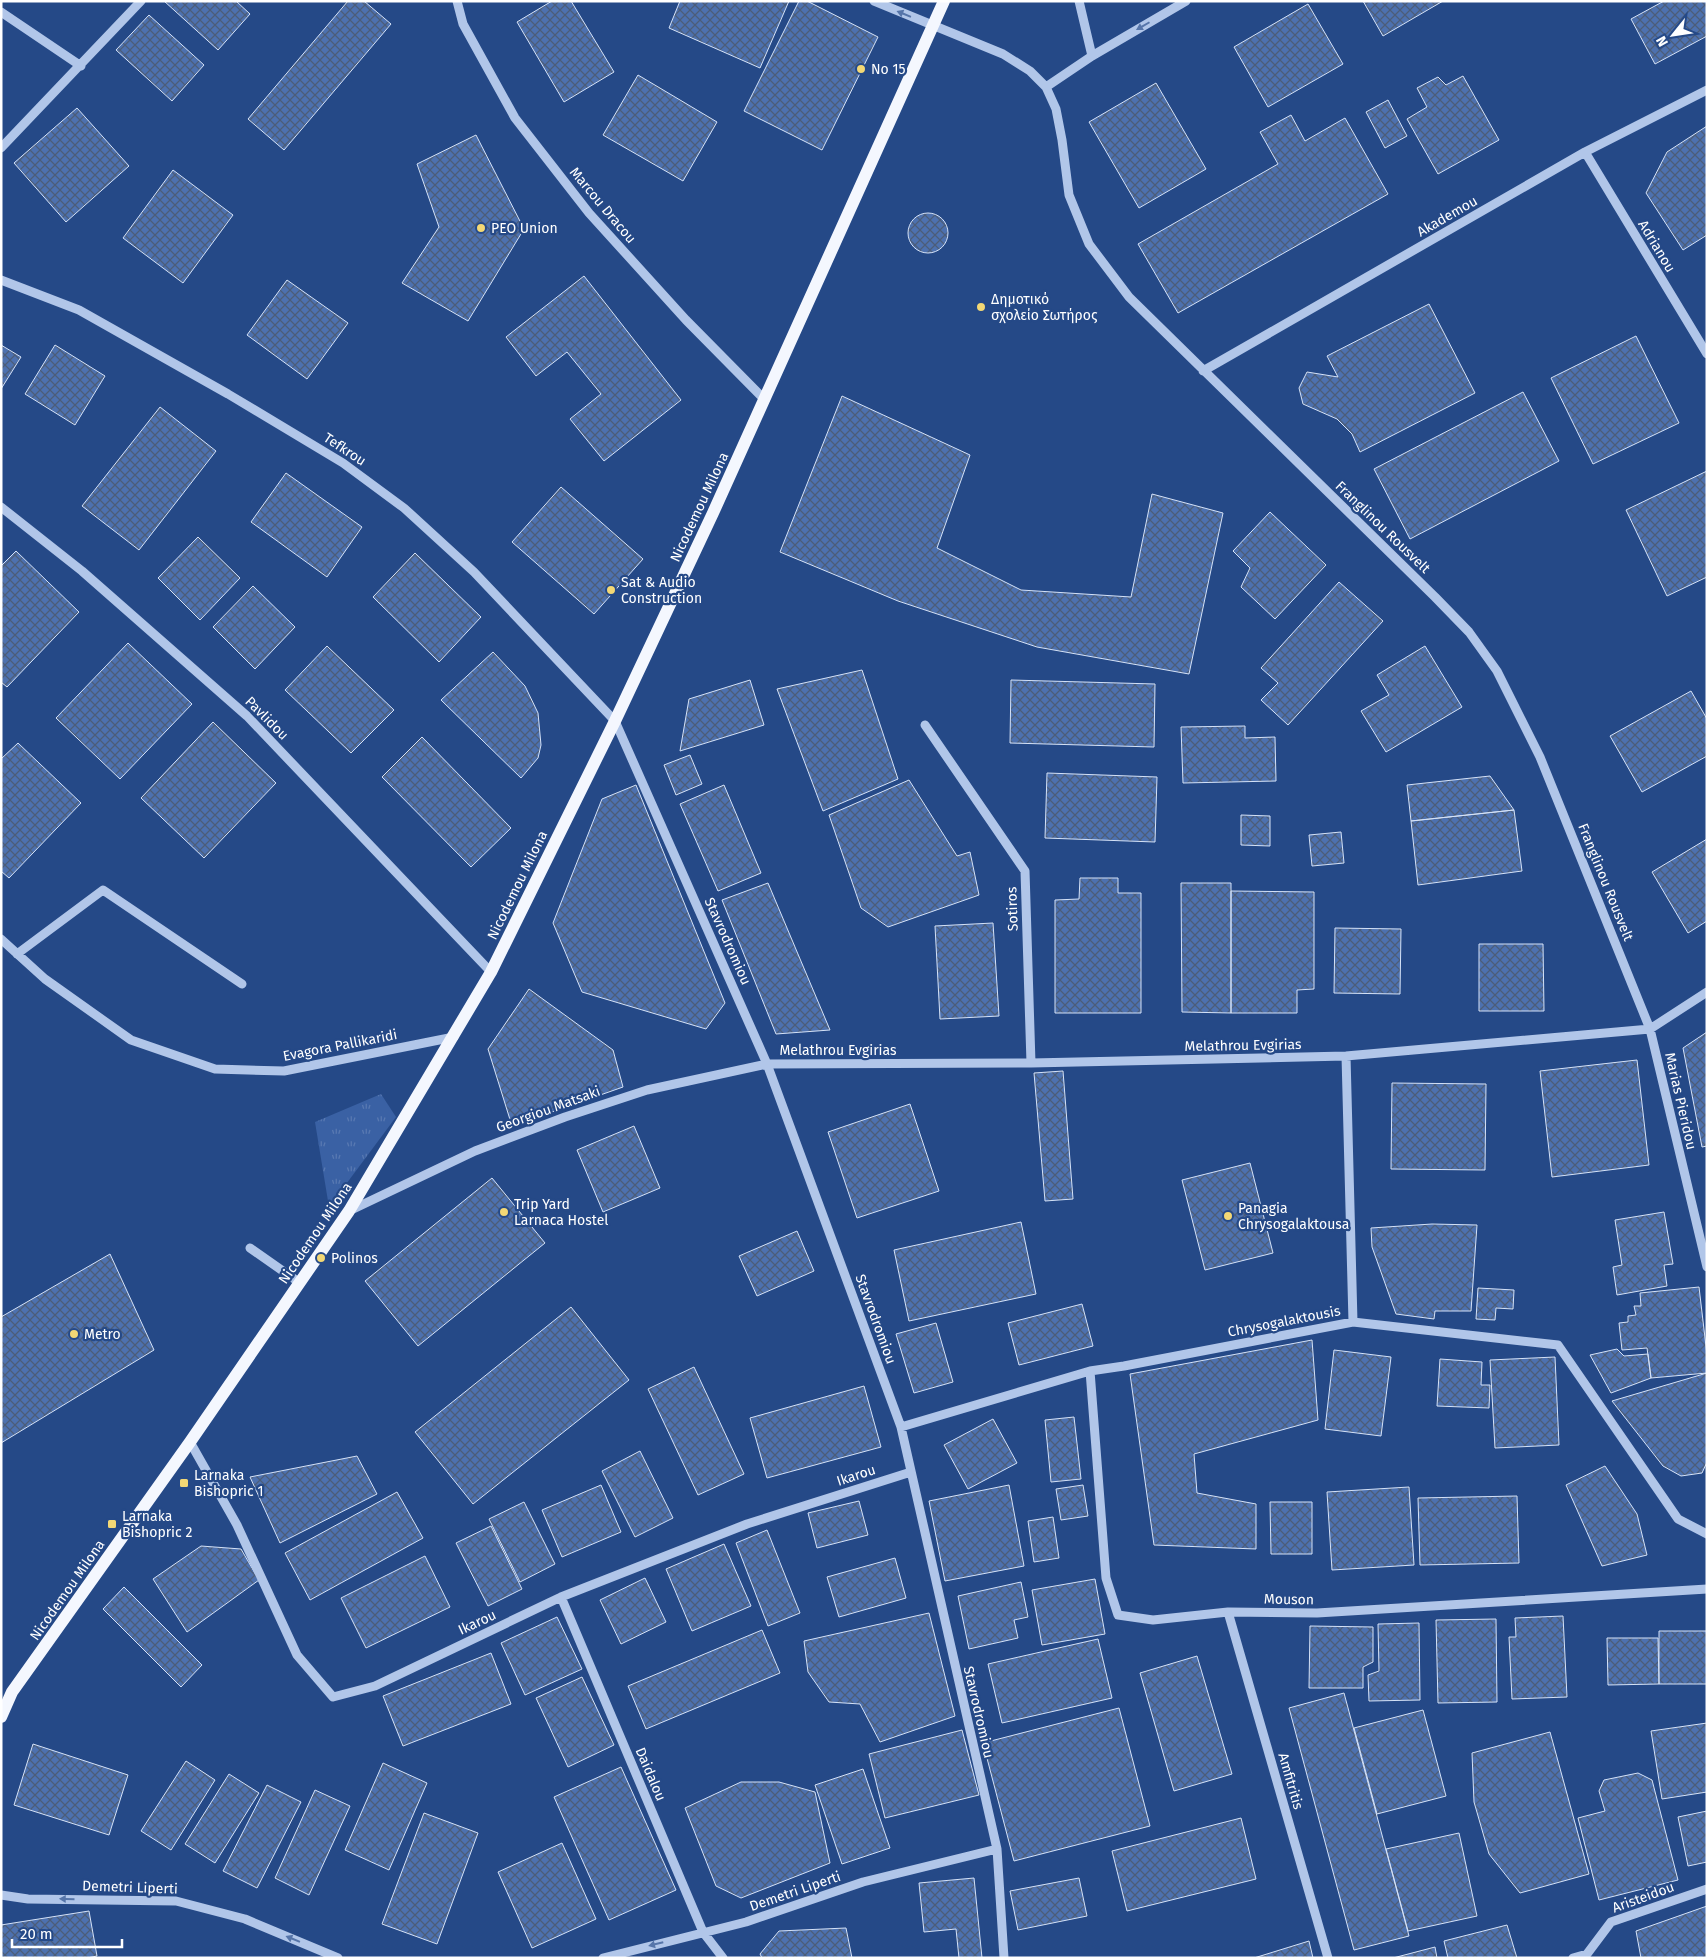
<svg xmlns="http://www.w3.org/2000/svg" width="1708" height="1959" font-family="'Fira Sans',sans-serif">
	<defs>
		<pattern id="park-tufts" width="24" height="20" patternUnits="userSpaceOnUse" patternTransform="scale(1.25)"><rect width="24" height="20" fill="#3a61a4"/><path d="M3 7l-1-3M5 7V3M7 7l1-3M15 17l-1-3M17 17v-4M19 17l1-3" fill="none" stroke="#5879b2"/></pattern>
		<pattern id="building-cross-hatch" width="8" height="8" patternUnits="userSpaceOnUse" patternTransform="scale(1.25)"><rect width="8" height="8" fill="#4d71af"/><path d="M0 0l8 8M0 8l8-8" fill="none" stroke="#4c5d79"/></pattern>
	</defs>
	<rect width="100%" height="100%" fill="#254987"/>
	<path fill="url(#park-tufts)" d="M381,1094l15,23 -67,90 -14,-85z"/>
	<path fill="url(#building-cross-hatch)" stroke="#d5e2f7" d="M164,1h72l14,13 -32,36z
		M348,1h16l27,23 -107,126 -36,-31z
		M552,1h19l43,71 -50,30 -47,-80z
		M680,1h109l-29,67 -91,-40z
		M799,1h8l71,36 -56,113 -78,-39z
		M1363,1h80l-60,35z
		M1664,1h43v35l-52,28 -24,-45z
		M1308,4l35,60 -75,43 -34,-60z
		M149,15l55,50 -32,36 -56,-51z
		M638,75l79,47 -34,59 -80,-46z
		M1463,76l36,64 -61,34 -31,-55 20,-12 -10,-19 21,-11 8,8z
		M1156,83l50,86 -67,39 -50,-86z
		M1388,100l19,36 -22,12 -19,-36z
		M77,108l52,58 -63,56 -52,-59z
		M1291,115l14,26 40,-23 43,76 -210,119 -40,-69 140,-80 -18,-32z
		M1707,126v109l-24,15 -37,-57 21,-41z
		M476,135l48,94 -56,92 -66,-38 37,-56 -22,-63z
		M173,170l60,45 -50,68 -60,-45z
		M908 233a20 20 0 1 1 40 0a20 20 0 1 1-40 0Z
		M584,276l97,124 -77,61 -34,-42 31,-25 -34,-42 -31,24 -30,-39z
		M287,280l61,43 -41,56 -60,-44z
		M1429,304l46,89 -115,59 -8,-18 -15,-15 -34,-15 -4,-16 8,-16 31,5 -11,-21z
		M1636,336l43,87 -86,41 -42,-86z
		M1,345l20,12 -20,32z
		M55,345l50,31 -30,49 -50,-31z
		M1523,392l36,69 -149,78 -36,-70z
		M842,396l128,59 -33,93 84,42 110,7 21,-103 71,19 -34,161 -152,-27 -139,-46 -118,-49z
		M160,407l56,44 -77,99 -57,-44z
		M1707,471v106l-40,19 -41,-86z
		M286,473l76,54 -35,50 -76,-55z
		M561,487l82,72 -49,55 -82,-72z
		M1270,512l56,53 -51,54 -34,-32 9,-19 -17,-17z
		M198,537l42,41 -40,42 -42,-42z
		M16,551l63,61 -72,75 -6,-5v-116z
		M415,553l66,64 -42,45 -66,-65z
		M1339,582l44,39 -95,104 -27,-25 17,-17 -17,-15z
		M253,586l42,41 -40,42 -42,-42z
		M128,643l64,61 -72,75 -64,-61z
		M327,646l67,64 -43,43 -66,-63z
		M1425,646l37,61 -76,45 -25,-41 28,-16 -12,-20z
		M493,652l32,34 13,27 3,32 -3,13 -17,20 -80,-78z
		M862,670l36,109 -75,32 -46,-122z
		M750,680l14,45 -84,26 9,-52z
		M1011,680l144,4 -1,63 -144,-4z
		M1691,691l16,28v37l-65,36 -32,-56z
		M213,722l63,61 -72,75 -63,-60z
		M1245,726v12l30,-1 1,44 -93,2 -2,-56z
		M422,737l89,91 -40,39 -89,-90z
		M18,743l63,60 -72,75 -8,-7v-112z
		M690,755l12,29 -26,11 -12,-30z
		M1047,773l110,4 -2,65 -110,-4z
		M1490,776l24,34 -103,11 -4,-36z
		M909,780l48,76 13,-4 9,43 -91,32 -27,-19 -32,-93z
		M636,785l89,218 -19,26 -124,-37 -29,-69 49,-124z
		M724,785l37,88 -43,18 -38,-87z
		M1514,810l8,61 -104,14 -7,-64z
		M1241,815l29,1v30l-29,-1z
		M1341,832l3,31 -32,3 -3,-31z
		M1707,839v82l-19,12 -36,-61z
		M1080,878h38v15h23v120h-86v-113l24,-1z
		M768,883l62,147 -54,4 -54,-134z
		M1181,883h50v130l-49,-1z
		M1231,891l83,1v97l-17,1v23h-66z
		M993,923l6,93 -59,3 -5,-93z
		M1335,928l66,1 -1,65 -66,-1z
		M1479,944h64l1,67h-65z
		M529,989l84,61 10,37 -111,39 -24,-77z
		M1707,1032v114l-5,1 -19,-99z
		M1637,1060l12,105 -97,12 -12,-106z
		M1063,1071l10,128 -28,2 -11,-128z
		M1392,1083l94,1 -1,86 -94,-1z
		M910,1104l29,87 -82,27 -29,-86z
		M634,1126l26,62 -57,24 -26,-62z
		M1250,1163l23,90 -68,17 -23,-90z
		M492,1178l53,65 -127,103 -53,-65z
		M1664,1212l9,52 -9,1 3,21 -50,9 -4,-28 9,-2 -7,-45z
		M1021,1222l15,72 -127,27 -15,-71z
		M1432,1224l45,1 -6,86h-36l-1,8 -38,-5 -24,-67 -1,-19z
		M797,1231l17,40 -57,25 -18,-40z
		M110,1254l44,96 -153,93v-126z
		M1699,1287l8,68v18l-56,5 -4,-30 -25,2 -3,-27 9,-1v-6l8,-1 -2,-9h7l-1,-13z
		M1478,1288l36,2 -1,19 -17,-1 -1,12 -19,-1z
		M1082,1304l11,42 -74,19 -11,-42z
		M571,1307l58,73 -156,124 -58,-72z
		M936,1323l17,59 -39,11 -18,-59z
		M1312,1340l6,80 -124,34 3,39 59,11v45l-102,-4 -24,-171z
		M1617,1349l7,7 24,-2 3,24 -40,15 -21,-38z
		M1334,1350l57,7 -10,79 -56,-7z
		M1555,1357l4,88 -64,3 -5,-88z
		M1440,1359l42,3 -1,23h9l-1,23 -52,-2z
		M694,1367l50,107 -46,21 -50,-106z
		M1707,1373v89l-5,11 -21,3 -18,-10 -51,-65z
		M864,1386l17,61 -114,31 -17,-60z
		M1074,1417l7,62 -30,3 -6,-62z
		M993,1419l24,44 -49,26 -24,-44z
		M640,1451l33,67 -38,19 -33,-66z
		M357,1456l20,38 -97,49 -30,-66z
		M1605,1466l32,48 10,41 -45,11 -36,-81z
		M601,1485l20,47 -59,25 -20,-47z
		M1009,1485l15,81 -79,15 -16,-80z
		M1083,1485l5,31 -27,4 -5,-31z
		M1409,1487l5,78 -82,5 -5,-78z
		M397,1492l26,46 -113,62 -25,-47z
		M1517,1496l2,67 -99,2 -2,-67z
		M859,1501l9,34 -51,13 -9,-35z
		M524,1502l31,62 -35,18 -31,-63z
		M1270,1502h42v52h-41z
		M1053,1517l6,41 -25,4 -6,-41z
		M491,1526l31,63 -34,17 -32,-63z
		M767,1530l33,83 -32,13 -32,-83z
		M724,1544l27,62 -59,25 -26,-62z
		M201,1546l40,3 18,31 -72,52 -34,-53z
		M425,1556l25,51 -84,41 -25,-50z
		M895,1558l11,40 -67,19 -12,-40z
		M645,1578l21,44 -45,22 -21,-44z
		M1095,1579l10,55 -63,11 -10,-55z
		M1021,1582l7,35 -14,3 4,18 -49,11 -11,-53z
		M124,1587l78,78 -21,22 -78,-78z
		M929,1613l26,103 -75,26 -20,-38 -31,-2 -21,-30 -4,-31z
		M1563,1616l4,81 -55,2 -3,-62h7l-1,-19z
		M557,1617l25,52 -57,26 -24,-52z
		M1496,1619l1,83 -59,1 -2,-83z
		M1419,1623l1,77 -51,1 -1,-26 11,-4 -1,-47z
		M1310,1626l63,1v35l-10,5v21h-54z
		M762,1630l18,43 -134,56 -18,-43z
		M1659,1631h48v53h-48z
		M1607,1638h51l1,46 -51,1z
		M1098,1639l14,59 -110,25 -14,-59z
		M491,1653l20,51 -108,42 -20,-50z
		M1197,1656l35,118 -58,17 -34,-118z
		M582,1677l32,68 -46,22 -32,-69z
		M1344,1693l65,243 -55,14 -65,-242z
		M1119,1708l31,118 -136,35 -31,-118z
		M1423,1710l23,86 -69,18 -23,-86z
		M1707,1723v69l-45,7 -11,-68z
		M962,1730l17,65 -94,23 -16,-64z
		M1550,1732l39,142 -69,19 -31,-39 -15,-52 -2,-49z
		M33,1744l95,31 -19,60 -95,-30z
		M186,1761l29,19 -44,70 -30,-19z
		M383,1763l44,20 -38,87 -44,-20z
		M621,1767l55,123 -67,30 -55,-123z
		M863,1769l27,79 -48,16 -27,-79z
		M1638,1773l14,7 26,100 -79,20 -21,-82 27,-7 -6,-20 5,-11z
		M229,1774l30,19 -44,70 -30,-19z
		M741,1782h38l36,10 15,71 -89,35 -25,-12 -31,-78z
		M267,1785l34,17 -44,86 -34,-17z
		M315,1790l35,16 -41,89 -34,-17z
		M1707,1811v51l-19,4 -10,-49z
		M424,1813l54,20 -41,111 -55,-20z
		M1241,1818l15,61 -129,32 -15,-60z
		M1459,1833l18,83 -69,15 -22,-82z
		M562,1843l34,76 -64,29 -34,-76z
		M974,1878l8,80h-23l-3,-29 -32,3 -5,-49z
		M1079,1878l8,38 -69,14 -8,-39z
		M1707,1906v52h-66l-5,-27z
		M89,1911l8,45 -10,2h-86v-33z
		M1507,1925l10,33h-69l-4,-17z
		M846,1928l6,30h-90l-2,-4 19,-23z
		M1309,1941l4,17h-59z
		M1435,1947l2,11h-44z"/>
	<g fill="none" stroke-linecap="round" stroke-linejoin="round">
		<path stroke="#b1c6e9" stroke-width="9" d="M457,1l6,23 52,94 74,95 97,107 79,80
			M874,1l129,53 27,17 16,16 10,22 6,31 7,55 20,49 40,53 306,300 34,35 28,39 43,86 110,272 57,238
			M1079,1l13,55
			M1,12l80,54
			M1046,87l46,-31 94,-55
			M1,148l140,-147
			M1585,152l122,202
			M1,280l78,30 149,84 115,69 61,45 70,64 141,149 152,343 134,363 96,422 7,109
			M1203,371l382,-219 122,-62
			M1,507l81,64 165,145 244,256
			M925,725l100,146 6,192
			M1,939l44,40 86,61 84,29 69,2 170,-34
			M17,954l86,-64 139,94
			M1346,1056l7,266
			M349,1211l126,-60 90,-34 82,-27 120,-26 264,-1 315,-7 304,-27 57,-37
			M250,1248l50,35
			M1090,1371l16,207 12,37 35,5 75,-8 89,1 390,-24
			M901,1427l189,-56 34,-5 229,-44 205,23 120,174 29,15
			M190,1442l47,83 60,130 36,42 42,-11 186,-89 186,-73 164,-52
			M561,1597l142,335 20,26
			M1228,1612l100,346
			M1,1895l27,4 148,2 69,18 93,39
			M603,1958l143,-36 117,-40 134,-33
			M1573,1958l14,-4 24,-32 96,-33"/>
		<path stroke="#f4f7fe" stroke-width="12" d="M1,1717l11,-25 178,-250 159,-231 142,-239 124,-251 98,-208 231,-512"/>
	</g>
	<defs><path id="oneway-solid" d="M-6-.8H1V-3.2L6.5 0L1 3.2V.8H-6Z" transform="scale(1.25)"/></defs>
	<g fill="#5675a9">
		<use href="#oneway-solid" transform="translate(904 14) rotate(-158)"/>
		<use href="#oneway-solid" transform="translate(1143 26) rotate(150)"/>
		<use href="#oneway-solid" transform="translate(67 1899) rotate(-179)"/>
		<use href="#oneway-solid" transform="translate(293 1939) rotate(-158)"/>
		<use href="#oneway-solid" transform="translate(656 1944) rotate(166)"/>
	</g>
	<g fill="#f3d875" stroke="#254987" stroke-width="2">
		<circle cx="861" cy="69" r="5"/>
		<circle cx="481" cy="228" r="5"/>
		<circle cx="981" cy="307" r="5"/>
		<circle cx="611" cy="590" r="5"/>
		<circle cx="504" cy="1212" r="5"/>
		<circle cx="1228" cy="1216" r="5"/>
		<circle cx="321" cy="1258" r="5"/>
		<circle cx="74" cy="1334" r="5"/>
		<rect x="179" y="1478" width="10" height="10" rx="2.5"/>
		<rect x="107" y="1519" width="10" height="10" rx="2.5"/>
	</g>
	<g text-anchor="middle" stroke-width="4.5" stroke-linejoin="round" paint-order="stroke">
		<g font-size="14" fill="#fff" stroke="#254987" text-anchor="start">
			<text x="871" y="74">No 15</text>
			<text x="491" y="233">PEO Union</text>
			<text x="991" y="304">Δημοτικό<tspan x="991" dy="16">σχολείο Σωτήρος</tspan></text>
			<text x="621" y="587">Sat &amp; Audio<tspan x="621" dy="16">Construction</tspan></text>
			<text x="514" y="1209">Trip Yard<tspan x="514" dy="16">Larnaca Hostel</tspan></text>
			<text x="1238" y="1213">Panagia<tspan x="1238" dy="16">Chrysogalaktousa</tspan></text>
			<text x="331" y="1263">Polinos</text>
			<text x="84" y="1339">Metro</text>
			<text x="194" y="1480">Larnaka<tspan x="194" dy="16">Bishopric 1</tspan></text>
			<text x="122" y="1521">Larnaka<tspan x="122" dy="16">Bishopric 2</tspan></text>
		</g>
		<g font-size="14" fill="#fff" stroke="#254987">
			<text transform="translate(603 205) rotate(50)" y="5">Marcou Dracou</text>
			<text transform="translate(1447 216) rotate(-30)" y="5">Akademou</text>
			<text transform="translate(1657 246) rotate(59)" y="5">Adrianou</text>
			<text transform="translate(345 449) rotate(33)" y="5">Tefkrou</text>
			<text transform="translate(699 507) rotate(-65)" y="5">Nicodemou Milona</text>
			<text transform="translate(1383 527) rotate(44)" y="5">Franglinou Rousvelt</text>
			<text transform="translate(267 718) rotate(45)" y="5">Pavlidou</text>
			<text transform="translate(1606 882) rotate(68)" y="5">Franglinou Rousvelt</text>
			<text transform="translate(517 885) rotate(-64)" y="5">Nicodemou Milona</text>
			<text transform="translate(1012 909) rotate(-92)" y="5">Sotiros</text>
			<text transform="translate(728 941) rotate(66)" y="5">Stavrodromiou</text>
			<text transform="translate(340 1045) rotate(-11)" y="5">Evagora Pallikaridi</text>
			<text transform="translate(1243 1045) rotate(-1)" y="5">Melathrou Evgirias</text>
			<text x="838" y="1055">Melathrou Evgirias</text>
			<text transform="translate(1681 1101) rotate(77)" y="5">Marias Pieridou</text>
			<text transform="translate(548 1109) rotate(-20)" y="5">Georgiou Matsaki</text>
			<text transform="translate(315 1233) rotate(-56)" y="5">Nicodemou Milona</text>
			<text transform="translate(876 1319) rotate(70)" y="5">Stavrodromiou</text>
			<text transform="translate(1284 1321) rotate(-11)" y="5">Chrysogalaktousis</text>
			<text transform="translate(856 1475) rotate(-18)" y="5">Ikarou</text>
			<text transform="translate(67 1590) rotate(-55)" y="5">Nicodemou Milona</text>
			<text transform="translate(1289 1599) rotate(1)" y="5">Mouson</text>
			<text transform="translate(477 1622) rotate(-25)" y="5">Ikarou</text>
			<text transform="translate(979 1712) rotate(77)" y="5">Stavrodromiou</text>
			<text transform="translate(651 1774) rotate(67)" y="5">Daidalou</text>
			<text transform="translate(1291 1781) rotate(74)" y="5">Amfitritis</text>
			<text transform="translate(130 1887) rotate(2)" y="5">Demetri Liperti</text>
			<text transform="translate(795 1891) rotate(-19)" y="5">Demetri Liperti</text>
			<text transform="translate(1643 1897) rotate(-20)" y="5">Aristeidou</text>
		</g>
	</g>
	<rect width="1708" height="1959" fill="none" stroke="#ffffff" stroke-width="5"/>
	<g transform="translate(1673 35) rotate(240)" stroke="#254987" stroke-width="4" paint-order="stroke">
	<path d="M0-4L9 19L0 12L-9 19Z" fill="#ffffff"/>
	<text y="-8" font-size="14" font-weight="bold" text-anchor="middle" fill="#ffffff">N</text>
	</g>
	<path d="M12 1939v8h110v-8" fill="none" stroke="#ffffff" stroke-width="2.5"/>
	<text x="20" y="1939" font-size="15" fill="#ffffff" stroke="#254987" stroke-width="4" paint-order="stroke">20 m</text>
</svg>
